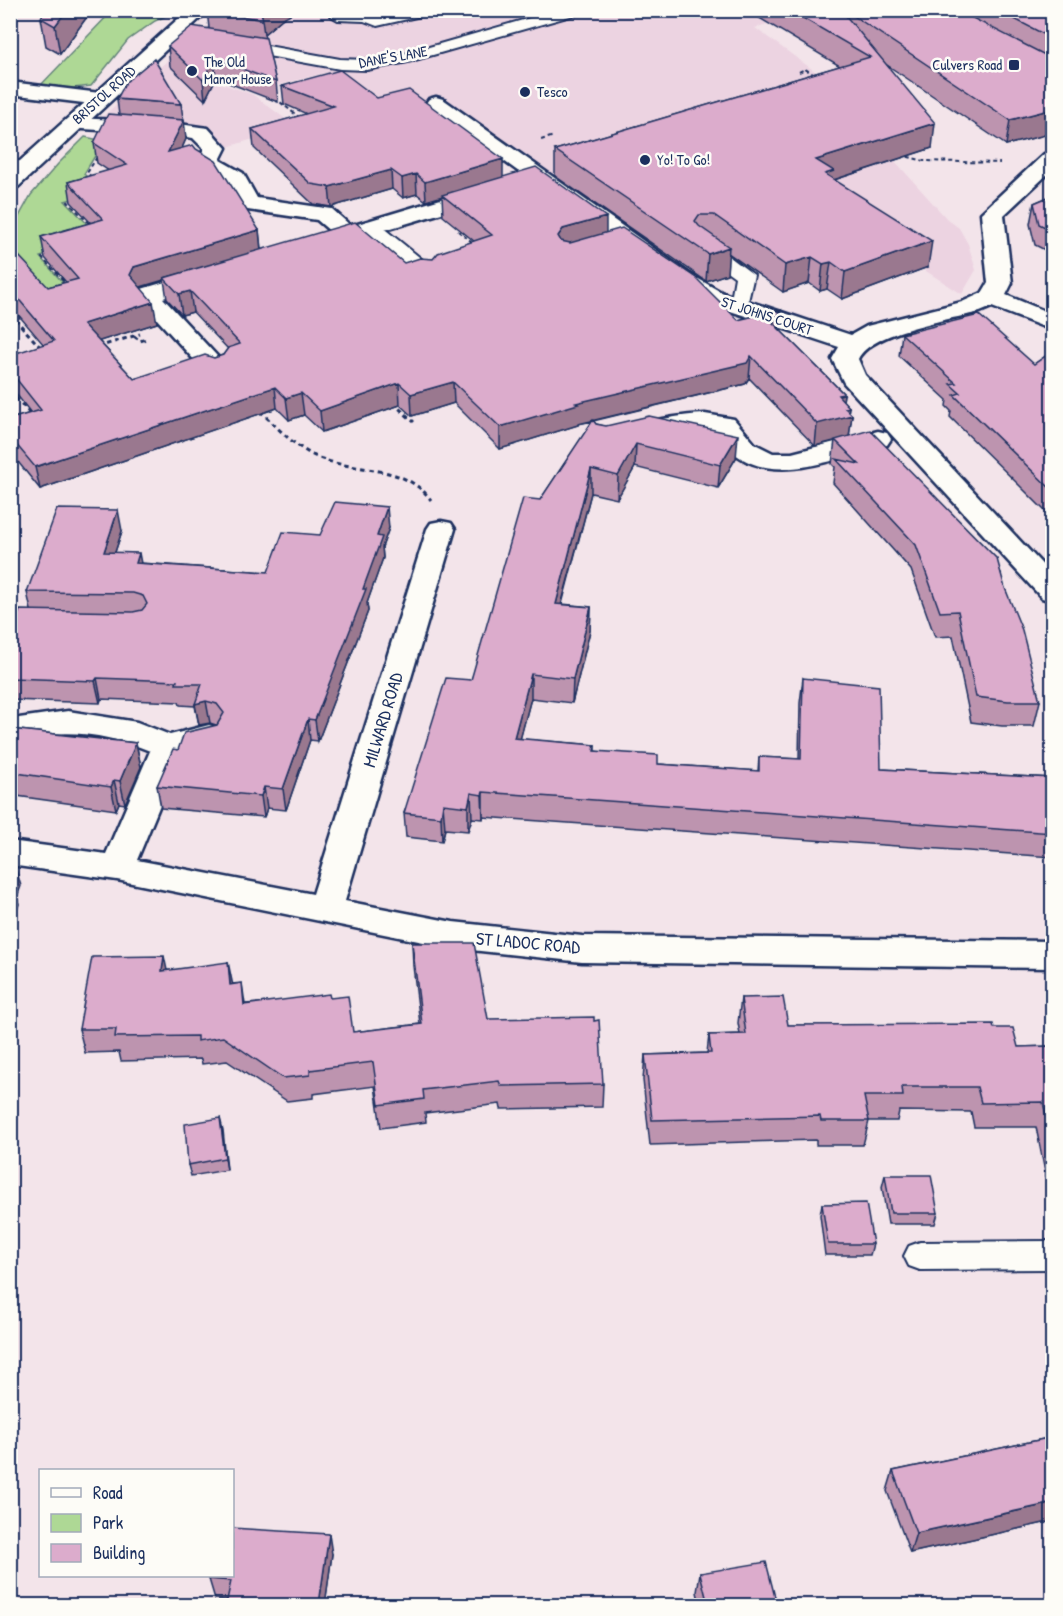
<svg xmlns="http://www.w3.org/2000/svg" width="1063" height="1616" font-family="'Patrick Hand',sans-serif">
	<rect width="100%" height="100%" fill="#f3e4ea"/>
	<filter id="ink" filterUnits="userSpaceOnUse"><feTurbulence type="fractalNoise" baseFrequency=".0167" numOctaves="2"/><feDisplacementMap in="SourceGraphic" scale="12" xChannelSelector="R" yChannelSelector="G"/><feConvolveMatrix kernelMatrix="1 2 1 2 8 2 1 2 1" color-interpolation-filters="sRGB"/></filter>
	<g filter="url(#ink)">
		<path fill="#ecd3e1" d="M225,11h523l22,12 -15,5 104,75 -9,8 97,108 12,9 9,16 8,26 -14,24 -132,-84 -163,48 -224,-158 -62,18 -56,-45 -50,13 -2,-26 -32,-4 -27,25 38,13 43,32 -71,22 -19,-20 -103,-11z"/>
		<path fill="#aed895" stroke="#64847a" stroke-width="1.5" d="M112,11h64l-21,10 -27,19 -37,46 -35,4 -19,-1z
			M85,137l19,4 -20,33 17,17 -36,10 36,37 -61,19 36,40 -64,20 -1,-86 20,-36 27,-31z"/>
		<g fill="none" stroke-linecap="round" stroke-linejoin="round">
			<g stroke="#1b2f5e" stroke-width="4">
				<path id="service" d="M408,10h28l-2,3 -57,13 -13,-5 -26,-1 -7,-4c10,-11 34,-1 47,1 8,1 21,-5 30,-7z
					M558,10h25l-2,3 -173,49 -41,8 -27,-1 -106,-19 -8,-5 8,-5 106,19 27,1 34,-5z
					M10,160l22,3 2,4 -8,5 -16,-2z
					M370,221l6,1 58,47 3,4 -3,4h-12l-58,-47 -3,-4 3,-4z
					M705,242l6,1 43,32 -8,35h-14l-2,-4 5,-29 -36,-26 -3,-4 3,-4z
					M10,615l48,3 4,5 -4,5 -8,2 -40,-1z
					M1052,1241v28l-132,1 -11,-4 -5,-10 5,-10 11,-4z"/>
			</g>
			<g stroke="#1b2f5e" stroke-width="5">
				<path id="minor" d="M10,82l90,11 7,2 3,4 -3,4 -7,2 -90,-11z
					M436,97l7,2 247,175 31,18 130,43 16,-9 95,-24 20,-9 6,-10 -7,-70 63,-59 8,-1v17l-48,45 8,68 -6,12 46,19v16l-60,-23 -12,5c-32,8 -108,19 -122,47l7,16 187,200v26l-10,-3 -198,-215 -12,-24 7,-12 -136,-45 -29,-18 -245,-177 -3,-4 3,-4z
					M73,118l93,4 34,5 8,1 18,20 -6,12 23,13 14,25 75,11 19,17 133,-40 8,2 3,5 -3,5 -171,51 -8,-2 -4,-5 4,-5 18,-5 -14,-12 -76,-11 -15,-27 -26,-15 -3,-5 7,-13 -11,-11 -27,-4 -100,-6 -4,-4 4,-4z
					M209,269l8,2 4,5 -4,5 -54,17 66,71 -4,5 -9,3 -9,-3 -72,-79 3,-5z
					M705,414l29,5 21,25 18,9h19l86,-22 9,2 4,6 -4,6c-44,11 -108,40 -149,11 -8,-5 -15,-17 -21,-24 -30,-5 -62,12 -87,6l-4,-6 4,-6c24,-6 50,-11 75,-12z
					M441,521l10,2 4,6 -110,372 108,21 129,14 470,5v27l-470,-6 -129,-14 -336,-68 -107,-15v-24l96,13 44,-103c-29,-12 -67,-20 -98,-17 -14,2 -31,7 -42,-2l2,-13 56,-8 69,11 33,13 39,-10 11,3 5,8 -5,8 -39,10 -44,106 176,34 114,-365 4,-6z"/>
			</g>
			<g stroke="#1b2f5e" stroke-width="5">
				<path id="primary" d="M188,10h21l-191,177 -8,2v-19z"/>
			</g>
			<path stroke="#1b2f5e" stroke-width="2" stroke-dasharray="4 3" stroke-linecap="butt" d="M799,72l6,-3 10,6
				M275,98l25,20
				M541,140l13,-4
				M901,155l23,6 76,2
				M92,177l-5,-4 12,-19
				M76,199l-8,3 23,23
				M458,231l18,14
				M50,256l-8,2 20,21"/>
			<path stroke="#1b2f5e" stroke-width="3" stroke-dasharray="4.5 4" stroke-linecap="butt" d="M61,278l8,8
				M15,319l26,29
				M10,320l14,-4
				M134,336l6,5 6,-2
				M98,347l42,-13
				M10,391l22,25
				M393,403l21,19
				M260,411c19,18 37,39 62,48 38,14 82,5 109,41"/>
			<use href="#service" fill="#fdfcf7" fill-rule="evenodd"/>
			<use href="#minor" fill="#fdfcf7" fill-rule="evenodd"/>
			<use href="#primary" fill="#fdfcf7" fill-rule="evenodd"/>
		</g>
		<path fill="#bd94af" stroke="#1b2f5e" stroke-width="1.5" fill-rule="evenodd" d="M45,10h47l-32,44 -14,-8 -5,-28z
			M207,10l76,8 -19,16 12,48 2,20 -62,-24 -11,22 -35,-34 -2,-20 41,-18z
			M746,10h307v123l-47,12 -119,-80 45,83 -98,32 94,87 -86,32 -15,-10 -7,2 -11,-8 -26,9 -55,-39 -1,21 -21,7 -151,-105v-26l285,-84z
			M282,86l95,12 126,79 103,56 132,87 43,-10 -2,19 65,65 -1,7 6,6 -1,4 4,4 -3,21 156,152 35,113 -6,25h-32l-31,-4 -18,-86 -18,1 -24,-67 -78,-87 2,-16 -3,-3 3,-24 -20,6 -66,-68 -4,6 -152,37 3,3 140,34 -18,30 -83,-21 -18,32 -26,-6 -29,111 29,3 -1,24 -18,72 -41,-5 -11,41 75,6v6l63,13 100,7 1,-14 40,2 1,-56 3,-25 78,91 172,9v79l-570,-40v2l-11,-1 -4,13 -23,-2 -3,12 -36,-4 -2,-24 67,-133 69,-180 53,-79 -15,3v1l-78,24 -46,-46 -42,13 -12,-11 -78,27 -18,-17 -15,5 -12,-12 -237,81 -30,-37v-33l21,-6 -21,-27v-31l34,-10 -34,-40v-44l38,26 18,-5 -21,-24 -4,-21 50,-14 -20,-21 -3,-20 41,-11 -12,-8 -3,-20 25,-28 -2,-16 64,5 5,35 -4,9 77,82 2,19 143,14 29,-4 41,-18 -31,-25 -1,-20 -16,5 -9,-7 -14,4 -11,-9 -61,18 -18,-3 -59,-56 -2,-19 55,-15 -23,-10zM164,280l3,19 15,16 11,-3 35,37 -5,6 -9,3 -80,21 -35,-38 58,-18 -17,-36z
			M1053,195v59l-18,-9 -5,-21 4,-21z
			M902,334l132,30 19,-13v168l-32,-32 -71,-70 1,-6 -5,-5 1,-6 -48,-44z
			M389,528l-7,19 1,11 -16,45 1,8 -50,130 -8,-1 -24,70 -19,-2 -3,9 -103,-9 -4,-22 21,-36 38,-25 -6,-2 -11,2 -4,-19 -15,-1 -1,-3 -78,-3 -1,4 -90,-3v-69h2l19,-21 -4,-18 95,-61 -7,21 26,11 127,9 52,-37z
			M10,729l126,14 5,24 -16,37 -6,-1 -3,7 -106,-15z
			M412,943l76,76 115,65 -1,23 -101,2 -1,-5 -75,9 1,9 -45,6 -6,-42 -62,8v4l-26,3 -60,-40 -25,3 -1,-5 -80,2 -2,-9 -34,1 -6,-24 88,-59 65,14 10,-1 3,21 85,-6 23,34 67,-8 -7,-58z
			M741,998l47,27 206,3 24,19 35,-1v166l-17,-85h-62l-3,-15 -72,-1 -2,10h-28l-6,24h-47v-5l-166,5 -7,-65 2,-25 62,-2 2,-18 31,-1 -2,-11z
			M220,1118l7,52 -36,6 -3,-11z
			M885,1175l53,38 -3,11h-47l-6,-37z
			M822,1204l51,40 -3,11h-45l-5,-40z
			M1053,1437v84l-143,32 -23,-62 6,-20z
			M332,1554l-7,50 -110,-5 -6,-20z
			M700,1573l77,32h-77l-3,-13z"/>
		<path fill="#9a788f" stroke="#1b2f5e" stroke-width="1.5" d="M67,10h25l-32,44 -5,-28z
			M263,10h35l-15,8 -19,16 -3,-22z
			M214,58l2,20 -11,22 -2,-20z
			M1053,109v24l-47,12 4,-25z
			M184,120l2,19 -15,33 -3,-20z
			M935,123l-3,25 -108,35 -8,-23z
			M503,159v19l-77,23 -1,-19z
			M391,170l1,19 -61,18 -2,-20z
			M416,174l1,20 -14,4 -1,-20z
			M606,217v21l-44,12 -4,-14 5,-7z
			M259,230l2,21 -97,27v2l-27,8 -7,-13 4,-8z
			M932,241l-4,26 -86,32 3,-27z
			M729,247l-2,27 -21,7 2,-27z
			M812,257l-3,26 -26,9 2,-27z
			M831,262l-4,27 -7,2 3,-27z
			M190,291l3,21 -11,3 -3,-21z
			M153,302l4,21 -70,22 -4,-21z
			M781,310l-3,21 -5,-8z
			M751,356l-2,22 -4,6 -167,40v1l-78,24v-22l76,-24z
			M453,382l1,21 -42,13 -1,-22z
			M399,383l1,22 -78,27 -2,-21z
			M275,387l2,21 -237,81 -5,-22z
			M301,393l3,22 -15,5 -3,-22z
			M844,394l-3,21 -3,-20z
			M849,407l-1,9 4,-1 -3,22 -34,9 2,-22 28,-16z
			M738,435l-2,23 -18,30 2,-23z
			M636,444l-1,23 -18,32 1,-23z
			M591,469v24l-36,135 1,-24z
			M387,507l2,21 -7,19 1,11 -16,45 1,8 -50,130 -3,-21 48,-131 14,-53z
			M118,510l4,21 -14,42 -4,-21z
			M139,553l4,21 -7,-11z
			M591,607l-1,24 -18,72 1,-24z
			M531,674v24l-17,65v-25z
			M97,678l4,21 -1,4 -5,-22z
			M206,701l4,22 -11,2 -4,-21z
			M308,719l2,21 -24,70 -3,-21z
			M136,743l5,24 -16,37 -5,-23z
			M114,780l5,23 -3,7 -5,-23z
			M264,787l3,21 -3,9 -3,-21z
			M483,792v27l-1,-24z
			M471,793l1,25 -4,13v-24z
			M443,804l2,25 -3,12 -1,-24z
			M11,853l10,33 -4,11 2,7 -9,26v-75z
			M164,956l5,24 -7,-9z
			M228,962l5,24 -3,-1z
			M220,1118l3,12 4,40 -2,-12z
			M1053,1503v18l-143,32 6,-20z
			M329,1534l3,20 -7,51 -6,-1z"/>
		<path fill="#dcaccc" stroke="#1b2f5e" stroke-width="1.5" d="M45,10h22l-12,16 -14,-8z
			M207,10h56l-2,2 2,8z
			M789,10h52l94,113 -119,37 18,11 -9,3 107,67 -87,31 -14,-10 -8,2 -11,-7 -27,8 -71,-50h-15l-4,6 4,5 30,21 -21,7 -153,-104 315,-93z
			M845,10h112l92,47 4,1v51l-43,11z
			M997,10h56v29z
			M192,26l74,12 10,44 -62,-24 -11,22 -35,-34z
			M154,59l27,45 -64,-5 9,-17z
			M340,70l37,28 32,-8 94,69 -78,23 -9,-8 -14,4 -11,-8 -62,17 -18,-3 -59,-55 82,-23 -52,-20z
			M108,114l76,6 -16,32 25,-7 3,4 20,12 43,69 -125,37 -4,8 23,27 -70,22 51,55 71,-24 9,3 9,-3 5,-7 12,-4 -50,-53 -11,3 -15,-16 191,-56 49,41 16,-5 13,1 5,-6 54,-18 -50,-40 94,-28 70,50 -43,12 -5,7 3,5 9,2 52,-15 74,50 42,42 43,-10 -8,13 71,71 -6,1 11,12 -4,1 7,7 -35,9 -66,-68 -4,7 -171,40 2,1 -78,23 -47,-45 -42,12 -12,-11 -79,28 -19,-18 -15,5 -11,-11 -240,80 -25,-30v-18l31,-9 -31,-39v-16l44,-14 -44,-52v-28l8,-6 30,32 30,-8 -37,-42 62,-18 -35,-37 59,-17 -33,-22z
			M1053,195v36l-14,-7 -5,-21z
			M979,315l55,49 19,-13v140l-99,-96 6,-2 -10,-9 6,-1 -54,-49z
			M649,416l89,19 -18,30 -84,-21 -18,32 -27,-7 -35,135 35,3 -18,72 -42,-5 -17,64 81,7 -1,6 64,4v9l101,7v-14l42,2 2,-81 76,8 2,83 172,9v55l-570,-41 -1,3 -11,-2 -3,14 -25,-3 -2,13 -37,-4 42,-135 25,2 52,-182 17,2 53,-80 3,4 10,2z
			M870,430l127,129 8,29 17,42 18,71h-32l-32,-4 -18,-86 -18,1 -24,-67 -80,-86 23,5 -24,-24z
			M335,502l52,5 -10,29 5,1 -19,52h3l-51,131 -7,-1 -25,70 -19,-2 -3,9 -104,-10 16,-37 5,1 6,-17 33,-8 7,-12 -7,-9 -11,-3 -11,3 7,-20h-26l1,-3 -80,-3 -2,3 -85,-3v-47h2l8,-21 113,2 9,-2 5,-6 -4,-8 -10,-3 -106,-1 30,-83 61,1 -14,42 35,1 -3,10 132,9 15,-40 37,3z
			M10,729l126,14 -16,38 -6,-1 -3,7 -101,-15z
			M412,943h62l14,76 106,-2v4l5,-1 4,64 -102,2 -2,-5 -76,9 1,9 -45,6 -6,-43 -63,8v5l-27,3 -60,-41 -26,4v-5l-82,1 1,-8h-37l13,-72 72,-1 -2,15 66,-9 2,23 12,-2 2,22 85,-11 1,4 18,-2 5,36 69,-8z
			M783,997l5,28 205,-1 1,4h19l5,19 35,-1v101l-10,-45 -62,1 -4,-16h-75l1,9h-39l5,25h-48l-1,-5 -168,4 -7,-65 66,-2 -2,-18 37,-1 -5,-36z
			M220,1118l5,40 -37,7 -3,-41z
			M885,1175h46l7,38h-47z
			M866,1203l7,41h-45l-6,-40z
			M1053,1437v66l-137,30 -23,-62z
			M232,1528l97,6 -10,70 23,1h-116l5,-24 -22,-2 1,-4h22z
			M766,1562l11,43h-69l-8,-32z"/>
	</g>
	<g fill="#1b2f5e" stroke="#fdfcf7" stroke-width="2">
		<rect x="1008" y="59" width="12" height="12" rx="3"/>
		<circle cx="192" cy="71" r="6"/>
		<circle cx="525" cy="92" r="6"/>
		<circle cx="645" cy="160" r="6"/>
	</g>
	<g text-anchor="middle" stroke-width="5" stroke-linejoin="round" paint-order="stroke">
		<g font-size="15" fill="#1b2f5e" stroke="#fdfcf7">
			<text transform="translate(393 57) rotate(-10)" y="5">DANE'S LANE</text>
			<text transform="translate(104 95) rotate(-42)" y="5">BRISTOL ROAD</text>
			<text transform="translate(767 316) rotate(18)" y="5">ST JOHNS COURT</text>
		</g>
		<g font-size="15" fill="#1b2f5e" stroke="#fdfcf7" text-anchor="start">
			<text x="204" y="67">The Old<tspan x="204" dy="17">Manor House</tspan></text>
			<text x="1002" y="70" text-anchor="end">Culvers Road</text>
			<text x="537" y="97">Tesco</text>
			<text x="657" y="165">Yo! To Go!</text>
		</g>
		<g font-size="18" fill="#1b2f5e" stroke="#fdfcf7">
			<text transform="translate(383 720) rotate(-73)" y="6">MILWARD ROAD</text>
			<text transform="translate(528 943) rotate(5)" y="6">ST LADOC ROAD</text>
		</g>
	</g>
	<rect width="1063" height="1616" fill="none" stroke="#fdfcf7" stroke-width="36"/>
	<rect x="18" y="18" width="1027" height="1580" fill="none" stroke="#1b2f5e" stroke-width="2" filter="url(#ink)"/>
	<rect x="39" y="1469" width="195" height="108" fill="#fdfcf7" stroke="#a3aaba" stroke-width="1.5"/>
	<rect x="51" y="1488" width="30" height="9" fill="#fdfcf7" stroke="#a3aaba" stroke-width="1.5"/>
	<text x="93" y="1499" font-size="18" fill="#1b2f5e">Road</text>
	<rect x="51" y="1514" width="30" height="18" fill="#aed895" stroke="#a3aaba" stroke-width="1.5"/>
	<text x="93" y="1529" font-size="18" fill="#1b2f5e">Park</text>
	<rect x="51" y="1544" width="30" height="18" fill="#dcaccc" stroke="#a3aaba" stroke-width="1.5"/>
	<text x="93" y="1559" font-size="18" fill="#1b2f5e">Building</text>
</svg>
